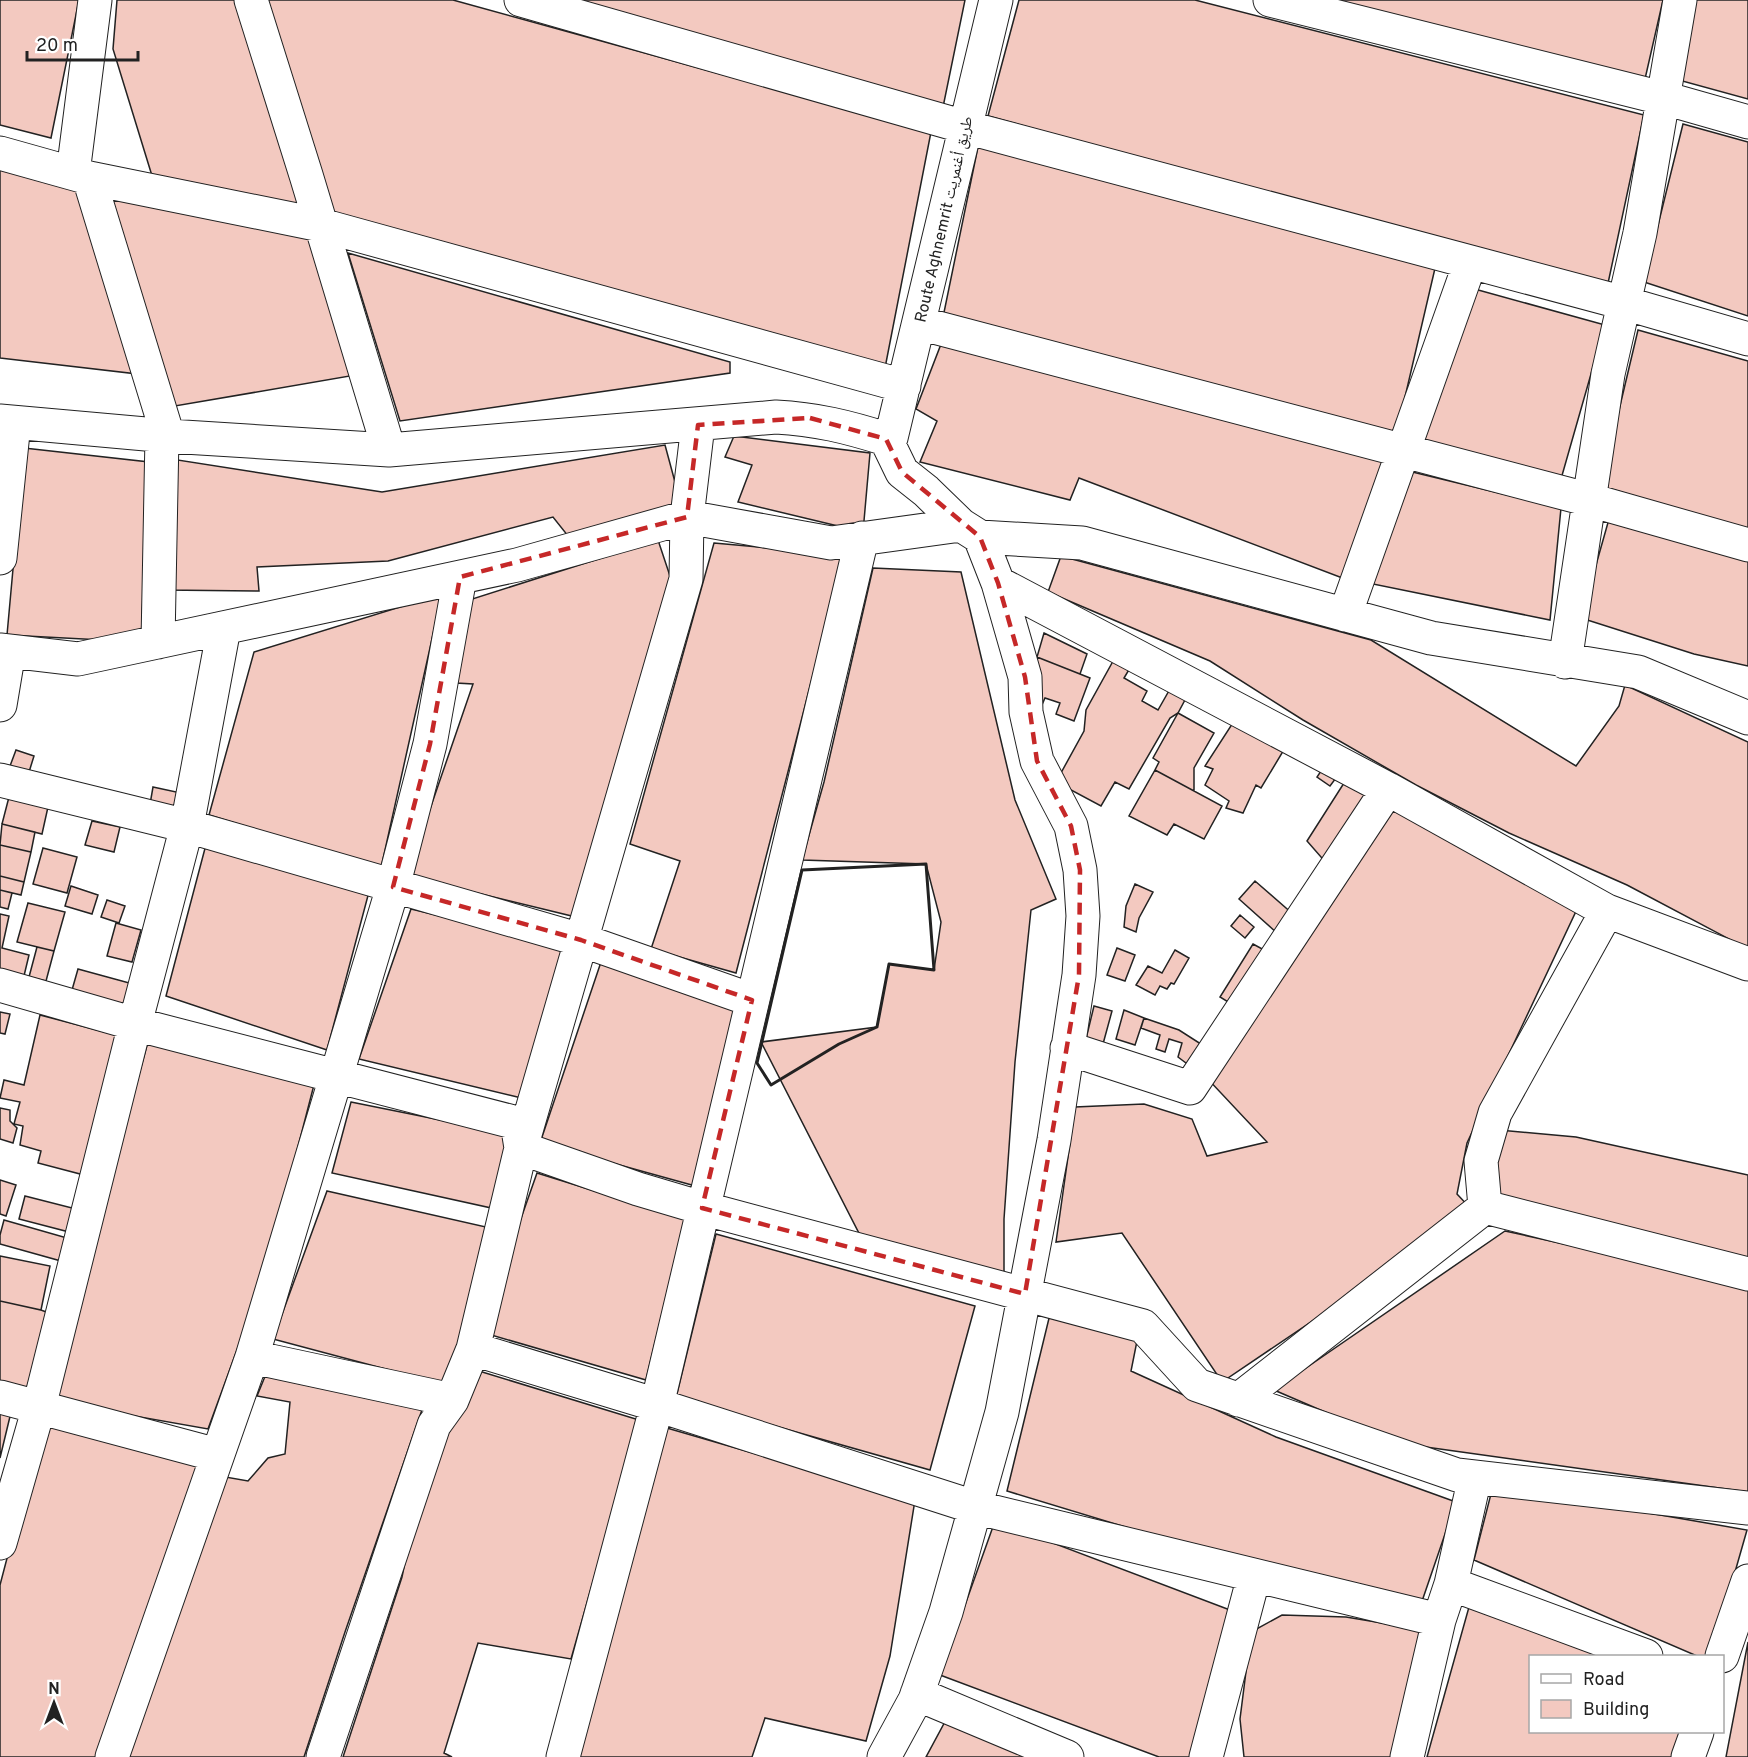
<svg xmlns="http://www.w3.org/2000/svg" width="1748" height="1757" font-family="Overpass,'Noto Naskh Arabic',sans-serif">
	<rect width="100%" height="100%" fill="#fff"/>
	<path fill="#f3c9c0" stroke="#222" stroke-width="1.5" d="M0,0h79l-28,138 -51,-13z
		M117,0h122l70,214 -156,-35 -40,-130z
		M264,0h189l478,132 -46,236 -552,-147z
		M567,0h398l-23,112z
		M1019,0h176l449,115 -37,173 -619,-172z
		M1331,0h332l-18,79z
		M1694,0h54v99l-73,-20z
		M1683,124l65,18v174l-104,-34z
		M979,142l457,122 -41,176 -454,-113z
		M0,165l75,21 63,188 -138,-16z
		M116,187l192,41 42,148 -175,30 -65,-204z
		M348,253l382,109v11l-330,48z
		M1471,288l134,37 -46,161 -145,-47z
		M1638,330l110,31v169l-147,-44z
		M943,339l443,115 -41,125 -266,-101 -9,22 -150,-38 17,-41 -21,-12z
		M734,436l136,17 -7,79 -125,-30 14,-37 -27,-8z
		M665,445l17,63 -110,33 -19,-24 -165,44 -131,6 2,24 -96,-1 15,-130 204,32z
		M24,448l125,14 -8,180 -134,-7z
		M1400,469l161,39 -11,112 -182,-37z
		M1609,519l139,39v108l-54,-12 -113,-36z
		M658,540l16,48 -94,330 -173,-42 66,-192 -17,-1 13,-83z
		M714,543l130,12 -108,418 -85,-24 29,-88 -50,-17z
		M1061,556l310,84 205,126 43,-60 6,-21 123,57v207l-121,-64 -118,-52 -93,-48 -113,-65 -93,-59 -162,-69z
		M873,568l88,4 54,228 41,99 -25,11 -16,152 -11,157v58l-142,-38 -101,-197 116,-15 12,-63 45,6 7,-48 -15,-58 -124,-4 22,-78z
		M442,594l-61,274 -172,-53 45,-163z
		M1044,633l43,21 -7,20 -43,-17z
		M1117,654l16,9 -9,15 23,13 -5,10 16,9 12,-21 16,9 -8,15 -8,5 -41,71 -14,-7 -14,24 -45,-24 28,-51 2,-21z
		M1037,657l53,21 -16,43 -18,-7 4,-11 -15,-5 -7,16 -7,-5z
		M1178,713l36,20 -20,35v23l-39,-21 4,-8 -6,-4z
		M1236,718l49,30 -24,40 -5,-3 -13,28 -17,-5 3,-7 -24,-16 8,-16 -8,-3z
		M16,750l18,6 -5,16 -19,-6z
		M1325,765l14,9 -9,12 -13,-9z
		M1155,770l67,36 -18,33 -30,-15 -7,11 -38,-19z
		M1344,783l26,12 -42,70 -21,-24z
		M153,787l28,6 -4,22 -28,-5z
		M9,797l39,10 -6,27 -40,-10z
		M1386,801l192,106 -111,236 -10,51 17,18 -252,170 -100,-149 -66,9 19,-135 69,-3 48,15 15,37 60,-14 -62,-66z
		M92,821l28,6 -6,25 -29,-7z
		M2,824l33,8 -4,20 -31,-7z
		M208,837l162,51 -43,162 -161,-54z
		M0,845l31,7 -7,30 -24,-6z
		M43,848l34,9 -10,36 -34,-9z
		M0,876l24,6 -3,13 -21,-5z
		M1255,881l39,34 -17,18 -38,-34z
		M1135,884l18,8 -14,26 -3,14 -12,-5 2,-21z
		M71,886l27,9 -6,19 -27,-8z
		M0,890l12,3 -4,16 -8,-2z
		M107,900l18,6 -6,17 -18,-6z
		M28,903l37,9 -11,39 -37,-9z
		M411,909l163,39 -48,151 -167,-40z
		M0,914l9,2 -7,32 27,7 -6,25 -23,-5z
		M1240,915l14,12 -9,11 -14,-12z
		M116,923l25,7 -9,32 -25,-6z
		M1253,944l13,7 -33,54 -13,-8z
		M37,947l17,4 -8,30 -17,-4z
		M1117,948l18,7 -10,26 -18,-6z
		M1175,950l14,8 -15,26 -3,-1 -4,6 -7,-3 -5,9 -19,-10 12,-19 14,7z
		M601,962l135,46 -37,179 -159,-44z
		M78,969l55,15 -6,21 -55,-15z
		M1094,1006l18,5 -9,33 -17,-5z
		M1124,1010l20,8 -9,27 -19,-6z
		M0,1012l10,2 -5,20 -5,-1z
		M40,1015l80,21 -36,139 -46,-12 3,-12 -21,-6 3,-19 -9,-2 6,-22 -20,-4 4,-18 20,5z
		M1144,1018l35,12 25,16 -14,20 -12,-9 4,-14 -13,-4 -4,13 -9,-3 4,-14 -19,-7z
		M149,1038l167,39 -50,194 -58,158 -159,-28z
		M351,1102l159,32 -14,75 -164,-36z
		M0,1108l10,2v11l7,7 -4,15 -13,-4z
		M1499,1130l77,7 172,38v87l-253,-56z
		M537,1173l148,46 -39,161 -165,-48z
		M0,1180l16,5 -10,31 -6,-2z
		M327,1191l159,36 -33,160 -180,-48z
		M25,1196l55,14 -7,23 -54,-14z
		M4,1220l63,18 -6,23 -61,-17v-9z
		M1505,1231l243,53v208l-351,-49 -123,-53z
		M716,1234l259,72 -45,164 -254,-72z
		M0,1256l50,10 -9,44 -41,-9z
		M0,1301l41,9 13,5 -20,84 -34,-8z
		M1051,1310l86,31 -6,30 145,66 180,65 -36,105 -173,-43 -240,-73z
		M479,1371l160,49 -68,239 -93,-16 -34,110 8,4h-109l59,-180 17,-83z
		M266,1374l158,30 -79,228 -41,125h-180l96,-281 28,5 20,-23 17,-4 5,-52 -33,-6z
		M0,1402l13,2 -13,54z
		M43,1421l157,40 -98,296h-102v-172z
		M660,1426l255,74 -25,156 -24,85 -101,-23 -13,39h-177z
		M1493,1486l254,44 -36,126h-14l-223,-96z
		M995,1521l235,89 -40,147h-31l-219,-82z
		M1469,1607l131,49h-70v76h154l-8,25h-249z
		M1282,1615l64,2 84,14 -36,126h-150l-4,-38 11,-87z
		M1748,1642v115h-22z
		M947,1718l83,39h-104z"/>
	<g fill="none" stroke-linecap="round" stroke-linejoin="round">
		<g stroke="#222" stroke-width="35">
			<path id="minor" d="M251,0l55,175 83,275
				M521,0l444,127 659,176 124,36
				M1270,0l408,102 70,20
				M0,153l89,25 232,47 583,161
				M73,173l22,-173
				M89,178l79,258
				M919,323l671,177 158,45
				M0,421l168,15 221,14 387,-33c40,2 72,10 110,22
				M980,537l102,6 349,95 207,34 110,46
				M0,558l14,-135
				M998,583l390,206 219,122 141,53
				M1345,615l125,-352
				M158,642l4,-206
				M0,650l78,9 439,-94 170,-48 144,26 130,-18
				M1565,662l43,-288 32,-141 40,-233
				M0,705l9,-54
				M0,780l187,46 394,114 171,60
				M0,985l135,39 382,99 4,25 117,41 64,19 441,118 54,59 260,90 291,33
				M1067,1048l123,40 198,-299
				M1485,1207l263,67
				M473,1349l184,56 317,102 465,113 12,-36
				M252,1357l200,43
				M0,1397l217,58
				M1238,1400l247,-193 -4,-46 14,-48 112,-202
				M1475,1477l-24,107 195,72
				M0,1543l39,-136 96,-383 52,-198 37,-198
				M1722,1656l26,-75
				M917,1694l150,63
				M112,1757l140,-400 141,-470 37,-143 30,-167
				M323,1757l111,-332 18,-25 21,-51 48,-201 165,-569 1,-62 11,-92
				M563,1757l94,-352 205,-867
				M884,1757l31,-57 31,-88 56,-200 52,-272 25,-165 4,-59 -3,-46 -9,-44 -34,-65 -11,-49 -1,-35 -27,-94 -18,-46 -19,-12 -35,-34 -24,-19 -16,-33 5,-1 105,-438
				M1206,1757l48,-181
				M1407,1757l32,-137
				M1688,1757l9,-25"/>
		</g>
		<use href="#minor" stroke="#fff" stroke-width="33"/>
		<path stroke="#222" stroke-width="3" d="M926,864l8,106 -45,-6 -12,63 -38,17 -68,41 -14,-22 45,-193z"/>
	</g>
	<path fill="none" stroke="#c62828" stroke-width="4.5" stroke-dasharray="12 8" stroke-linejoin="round" d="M810,418l76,21 16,33 78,65 18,46 27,94 12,84 34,65 9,44 -1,105 -54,319 -323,-86 50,-208 -171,-60 -188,-53 37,-143 30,-167 227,-60 11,-92z"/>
	<g text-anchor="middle" stroke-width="4.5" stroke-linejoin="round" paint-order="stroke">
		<g font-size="16" fill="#222" stroke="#fff">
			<text transform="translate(943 219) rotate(-77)" y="6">Route Aghnemrit طريق أغنمريت</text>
		</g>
	</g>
	<rect x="1529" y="1655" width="195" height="78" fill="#ffffff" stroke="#a7a7a7" stroke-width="1.5"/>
	<rect x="1541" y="1674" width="30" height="9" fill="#ffffff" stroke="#a7a7a7" stroke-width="1.5"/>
	<text x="1583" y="1685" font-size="18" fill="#222222">Road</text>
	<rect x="1541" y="1700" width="30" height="18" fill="#f3c9c0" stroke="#a7a7a7" stroke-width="1.5"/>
	<text x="1583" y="1715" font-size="18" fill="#222222">Building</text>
	<g transform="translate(54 1703)" stroke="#ffffff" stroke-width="4.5" paint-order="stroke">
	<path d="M0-4.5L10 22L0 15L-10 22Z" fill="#222222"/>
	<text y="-9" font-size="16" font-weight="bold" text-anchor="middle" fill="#222222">N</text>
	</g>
	<path d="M27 51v9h111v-9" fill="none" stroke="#222222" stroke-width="3"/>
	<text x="36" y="51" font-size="18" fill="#222222" stroke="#ffffff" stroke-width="4.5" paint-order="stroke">20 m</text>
</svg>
